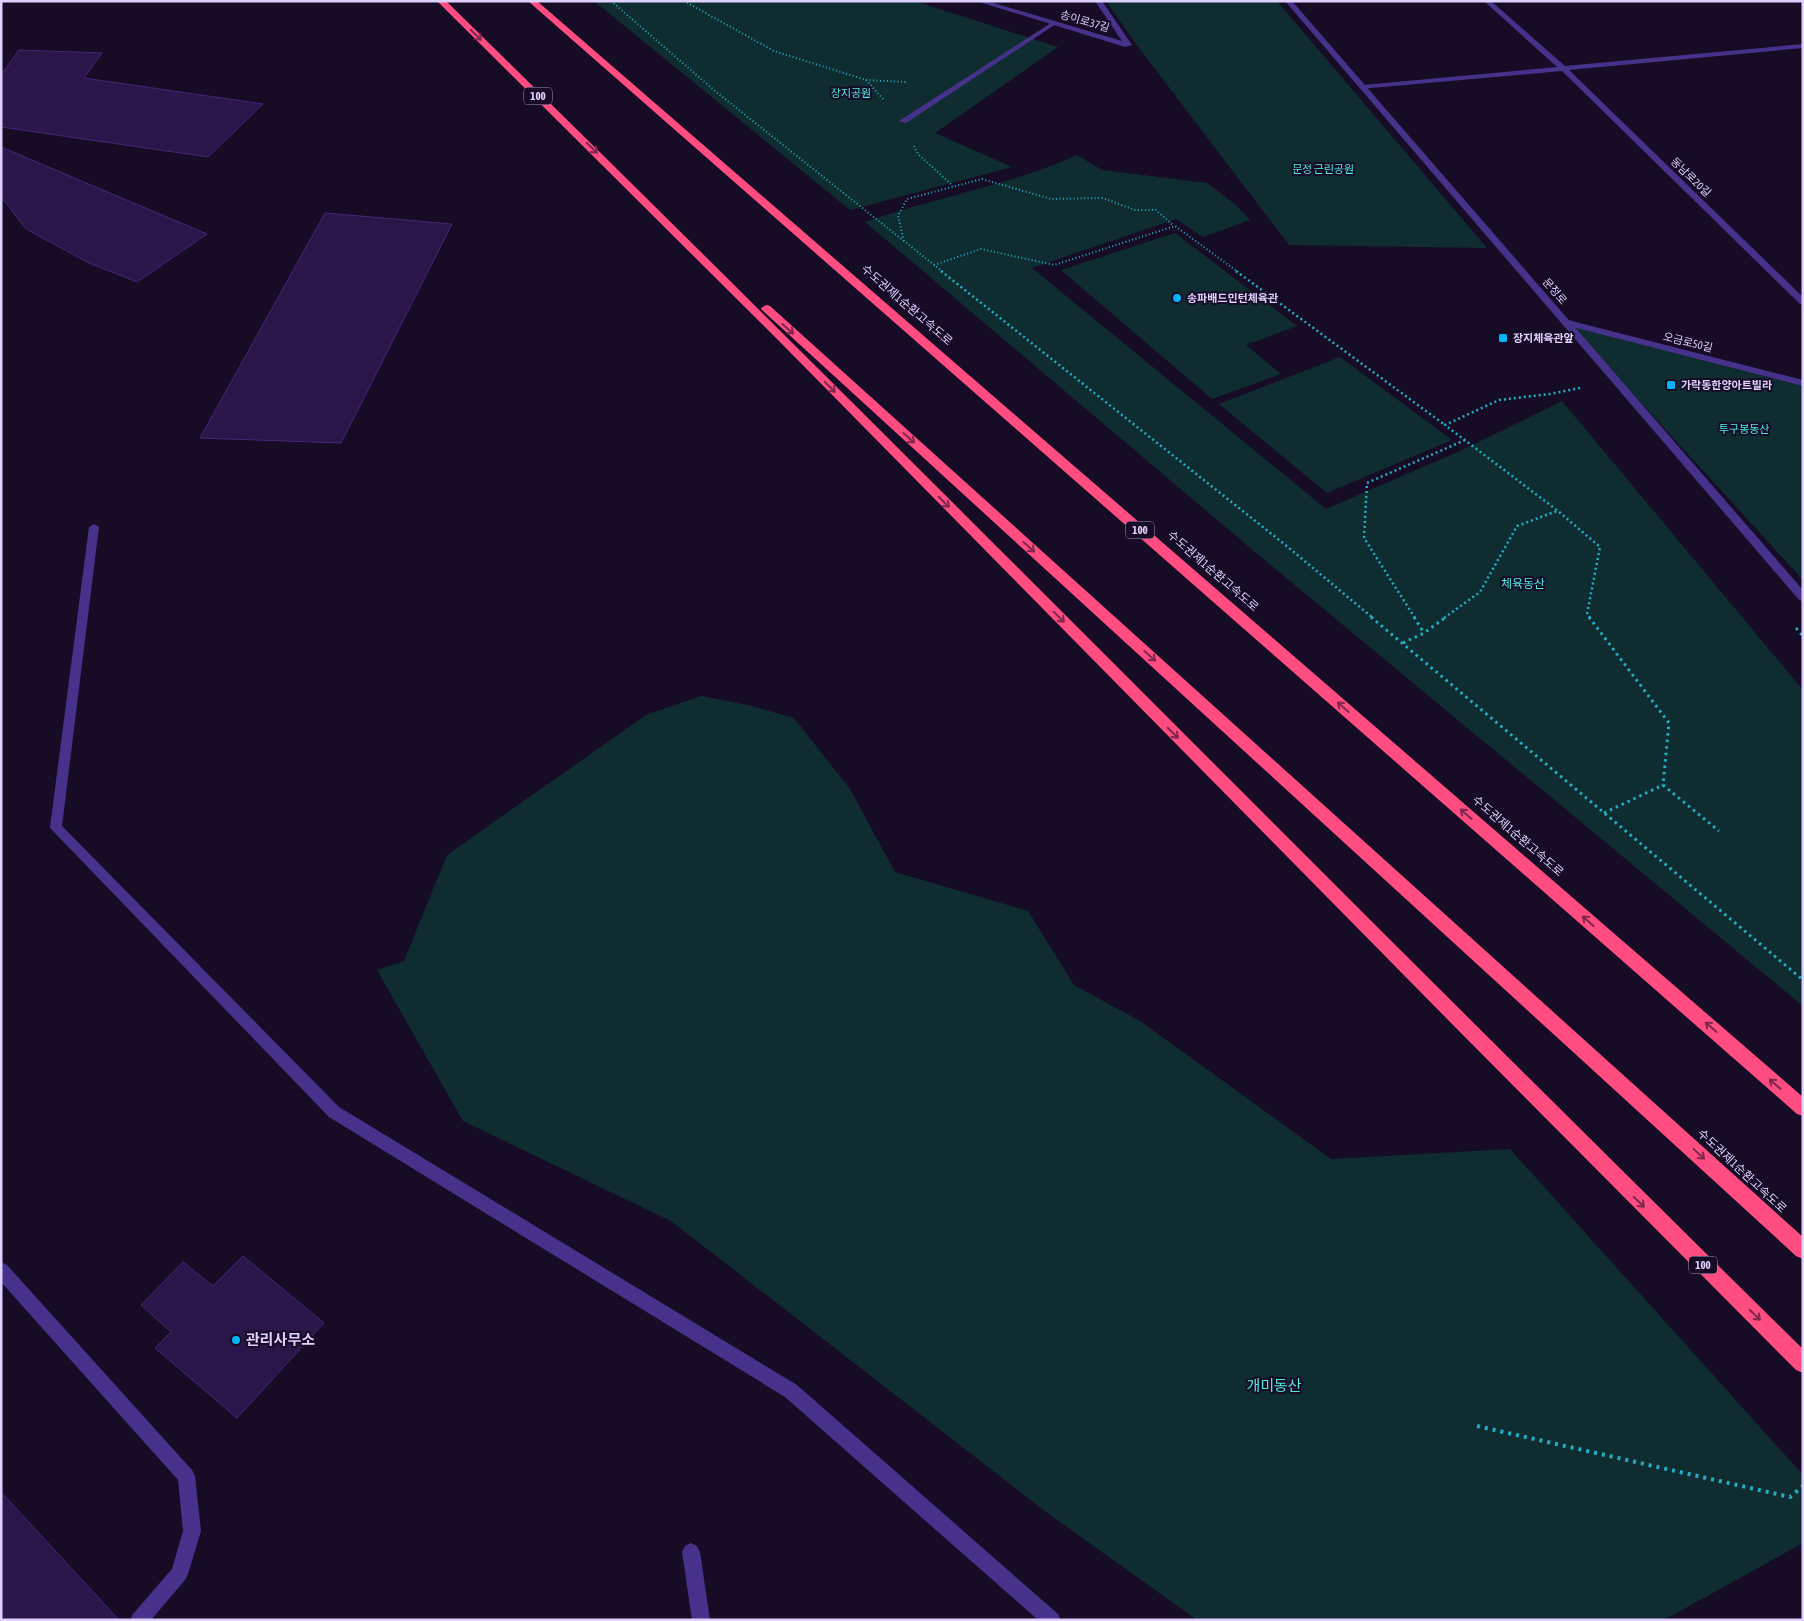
<svg xmlns="http://www.w3.org/2000/svg" width="1804" height="1621" font-family="'Asap Condensed','Noto Sans KR',sans-serif">
	<rect width="100%" height="100%" fill="#160c26"/>
	<path fill="#0f2c31" d="M594,1h321l143,46 -123,86 77,34 -162,43z
		M1106,1h171l210,247 -198,-3 -153,-201z
		M1077,155l25,15 105,13 28,21 15,16 -47,17 -27,-18 -144,49 294,241 134,-58 102,-50 241,289v316l-548,-454 -390,-330c70,-25 144,-36 212,-67z
		M1175,233l122,93 -51,19 35,29 -69,25 -151,-129z
		M1568,323l235,60v197z
		M1340,357l112,83 -125,53 -108,-89z
		M701,696l47,9 46,13 56,71 45,83 133,39 46,74 66,36 191,138 179,-10 293,326v68l-139,77h-467l-147,-105 -379,-294 -208,-100 -86,-151 27,-9 43,-106 199,-140z"/>
	<path fill="#2a1649" stroke="#452678" d="M19,50l83,3 -18,25 179,26 -55,53 -207,-30v-52z
		M1,147l206,87 -70,48 -48,-19 -63,-34 -25,-32z
		M325,213l127,11 -111,219 -141,-5z
		M243,1256l81,67 -87,95 -82,-70 16,-16 -30,-27 42,-43 30,24z
		M1,1492l118,128h-118z"/>
	<g fill="none" stroke-linecap="round" stroke-linejoin="round">
		<path stroke="#22aec3" stroke-width="2" stroke-dasharray="1 2.5" stroke-linecap="butt" d="M611,1l104,90 228,181
			M684,1l90,50 92,29 18,20
			M866,80l40,2
			M914,146l4,8 35,32
			M904,241l-6,-25 9,-17 75,-20 69,20 52,-1 32,12h21l18,16
			M934,265l47,-16 73,16 121,-39 63,46"/>
		<path stroke="#22aec3" stroke-width="2.5" stroke-dasharray="2 3" stroke-linecap="butt" d="M941,271l342,272 90,75
			M1236,271l209,154
			M1580,388l-30,6 -51,6 -54,25 113,86 42,36 -13,67 3,4
			M1415,618l-51,-80 3,-55 98,-43
			M1444,618l36,-26 37,-66 40,-15"/>
		<path stroke="#22aec3" stroke-width="3" stroke-dasharray="2.5 4" stroke-linecap="butt" d="M1371,617l432,363
			M1414,617l10,16
			M1589,617l80,106 -6,62 56,46
			M1796,628l7,8
			M1403,643l21,-10 22,-16
			M1604,813l59,-28"/>
		<path stroke="#22aec3" stroke-width="4" stroke-dasharray="3 5" stroke-linecap="butt" d="M1477,1426l313,71 13,-11"/>
		<path fill="#46328a" fill-rule="evenodd" d="M1054,21l4,2 -2,1 -150,99 -7,-2z
			M94,524l5,3 -37,299 277,281 458,278 261,229 3,6h-23l-253,-223 -456,-280 -277,-287 -2,-3 39,-300z"/>
		<path fill="#46328a" fill-rule="evenodd" d="M976,1h11l135,40 -27,-40h7l30,44 -7,2z
			M1484,1h7l74,65 238,-22v4l-234,22 234,227v8l-3,-1 -238,-233 -202,18v-4h3l194,-18z
			M1568,320l235,60v6l-238,-61 -2,-2z
			M1,1262l6,3 185,205 3,6 6,55 -13,43 -3,6 -34,40h-21l3,-6 39,-45 11,-38 -5,-51 -177,-198z
			M691,1543l6,3 3,6 10,68h-18l-10,-68 3,-6z"/>
		<path fill="#46328a" fill-rule="evenodd" d="M1285,1h7l511,589v11l-4,-1z"/>
		<path fill="#ff4c81" fill-rule="evenodd" d="M437,1h9c456,446 902,901 1357,1348v24l-7,-3 -340,-342 -676,-686z
			M528,1h9l1266,1096v19l-6,-2z
			M766,305l4,1 1033,931v22l-7,-3 -1034,-946 -1,-2z"/>
	</g>
	<defs><path id="oneway-shaft" d="M-6 0H5M1.5-3L5.5 0L1.5 3" fill="none" stroke-width="1.6" stroke-linecap="round" stroke-linejoin="round" transform="scale(1.25)"/></defs>
	<g stroke="#7f294f">
		<use href="#oneway-shaft" transform="translate(476 35) rotate(44)"/>
		<use href="#oneway-shaft" transform="translate(592 148) rotate(44)"/>
		<use href="#oneway-shaft" transform="translate(788 329) rotate(42)"/>
		<use href="#oneway-shaft" transform="translate(830 387) rotate(45)"/>
		<use href="#oneway-shaft" transform="translate(909 438) rotate(42)"/>
		<use href="#oneway-shaft" transform="translate(944 502) rotate(45)"/>
		<use href="#oneway-shaft" transform="translate(1029 547) rotate(42)"/>
		<use href="#oneway-shaft" transform="translate(1059 617) rotate(45)"/>
		<use href="#oneway-shaft" transform="translate(1150 656) rotate(42)"/>
		<use href="#oneway-shaft" transform="translate(1343 707) rotate(-139)"/>
		<use href="#oneway-shaft" transform="translate(1173 733) rotate(45)"/>
		<use href="#oneway-shaft" transform="translate(1466 814) rotate(-139)"/>
		<use href="#oneway-shaft" transform="translate(1588 921) rotate(-139)"/>
		<use href="#oneway-shaft" transform="translate(1711 1027) rotate(-139)"/>
		<use href="#oneway-shaft" transform="translate(1775 1084) rotate(-139)"/>
		<use href="#oneway-shaft" transform="translate(1699 1154) rotate(43)"/>
		<use href="#oneway-shaft" transform="translate(1639 1202) rotate(44)"/>
		<use href="#oneway-shaft" transform="translate(1755 1315) rotate(44)"/>
	</g>
	<g fill="#00b4fc" stroke="#160c26" stroke-width="2">
		<circle cx="1177" cy="298" r="5"/>
		<rect x="1498" y="333" width="10" height="10" rx="2.5"/>
		<rect x="1666" y="380" width="10" height="10" rx="2.5"/>
		<circle cx="236" cy="1340" r="5"/>
	</g>
	<g text-anchor="middle" stroke-width="4" stroke-linejoin="round" paint-order="stroke">
		<g font-size="11" fill="#dfd1ff" stroke="#160c26">
			<text transform="translate(1085 21) rotate(16)" y="4">송이로37길</text>
			<text transform="translate(1691 177) rotate(44)" y="4">동남로20길</text>
			<text transform="translate(1555 291) rotate(49)" y="4">문정로</text>
			<text transform="translate(1688 342) rotate(14)" y="4">오금로50길</text>
		</g>
		<g font-size="11" fill="#50ece2" stroke="#160c26">
			<text x="851" y="97">장지공원</text>
			<text x="1323" y="173">문정 근린공원</text>
			<text x="1744" y="433">투구봉동산</text>
		</g>
		<g fill="#160c26" stroke="#a396be" stroke-width="1">
			<rect x="524" y="87.5" width="28" height="17" rx="4"/>
			<rect x="1126" y="521.5" width="28" height="17" rx="4"/>
			<rect x="1689" y="1256.5" width="28" height="17" rx="4"/>
		</g>
		<g font-size="11" font-weight="bold" fill="#dfd1ff">
			<text x="538" y="100">100</text>
			<text x="1140" y="534">100</text>
			<text x="1703" y="1269">100</text>
		</g>
		<g font-size="11" font-weight="bold" fill="#dfd1ff" stroke="#160c26" text-anchor="start">
			<text x="1187" y="302">송파배드민턴체육관</text>
			<text x="1513" y="342">장지체육관앞</text>
			<text x="1681" y="389">가락동한양아트빌라</text>
		</g>
		<g font-size="12" fill="#dfd1ff" stroke="#160c26">
			<text transform="translate(907 305) rotate(41)" y="4">수도권제1순환고속도로</text>
			<text transform="translate(1213 571) rotate(41)" y="4">수도권제1순환고속도로</text>
			<text transform="translate(1518 836) rotate(41)" y="4">수도권제1순환고속도로</text>
			<text transform="translate(1742 1171) rotate(43)" y="4">수도권제1순환고속도로</text>
		</g>
		<g font-size="12" fill="#50ece2" stroke="#160c26">
			<text x="1523" y="588">체육동산</text>
		</g>
		<g font-size="15" font-weight="bold" fill="#dfd1ff" stroke="#160c26" text-anchor="start">
			<text x="246" y="1345">관리사무소</text>
		</g>
		<g font-size="15" fill="#50ece2" stroke="#160c26">
			<text x="1274" y="1391">개미동산</text>
		</g>
	</g>
	<rect width="1804" height="1621" fill="none" stroke="#dfd1ff" stroke-width="5"/>
</svg>
